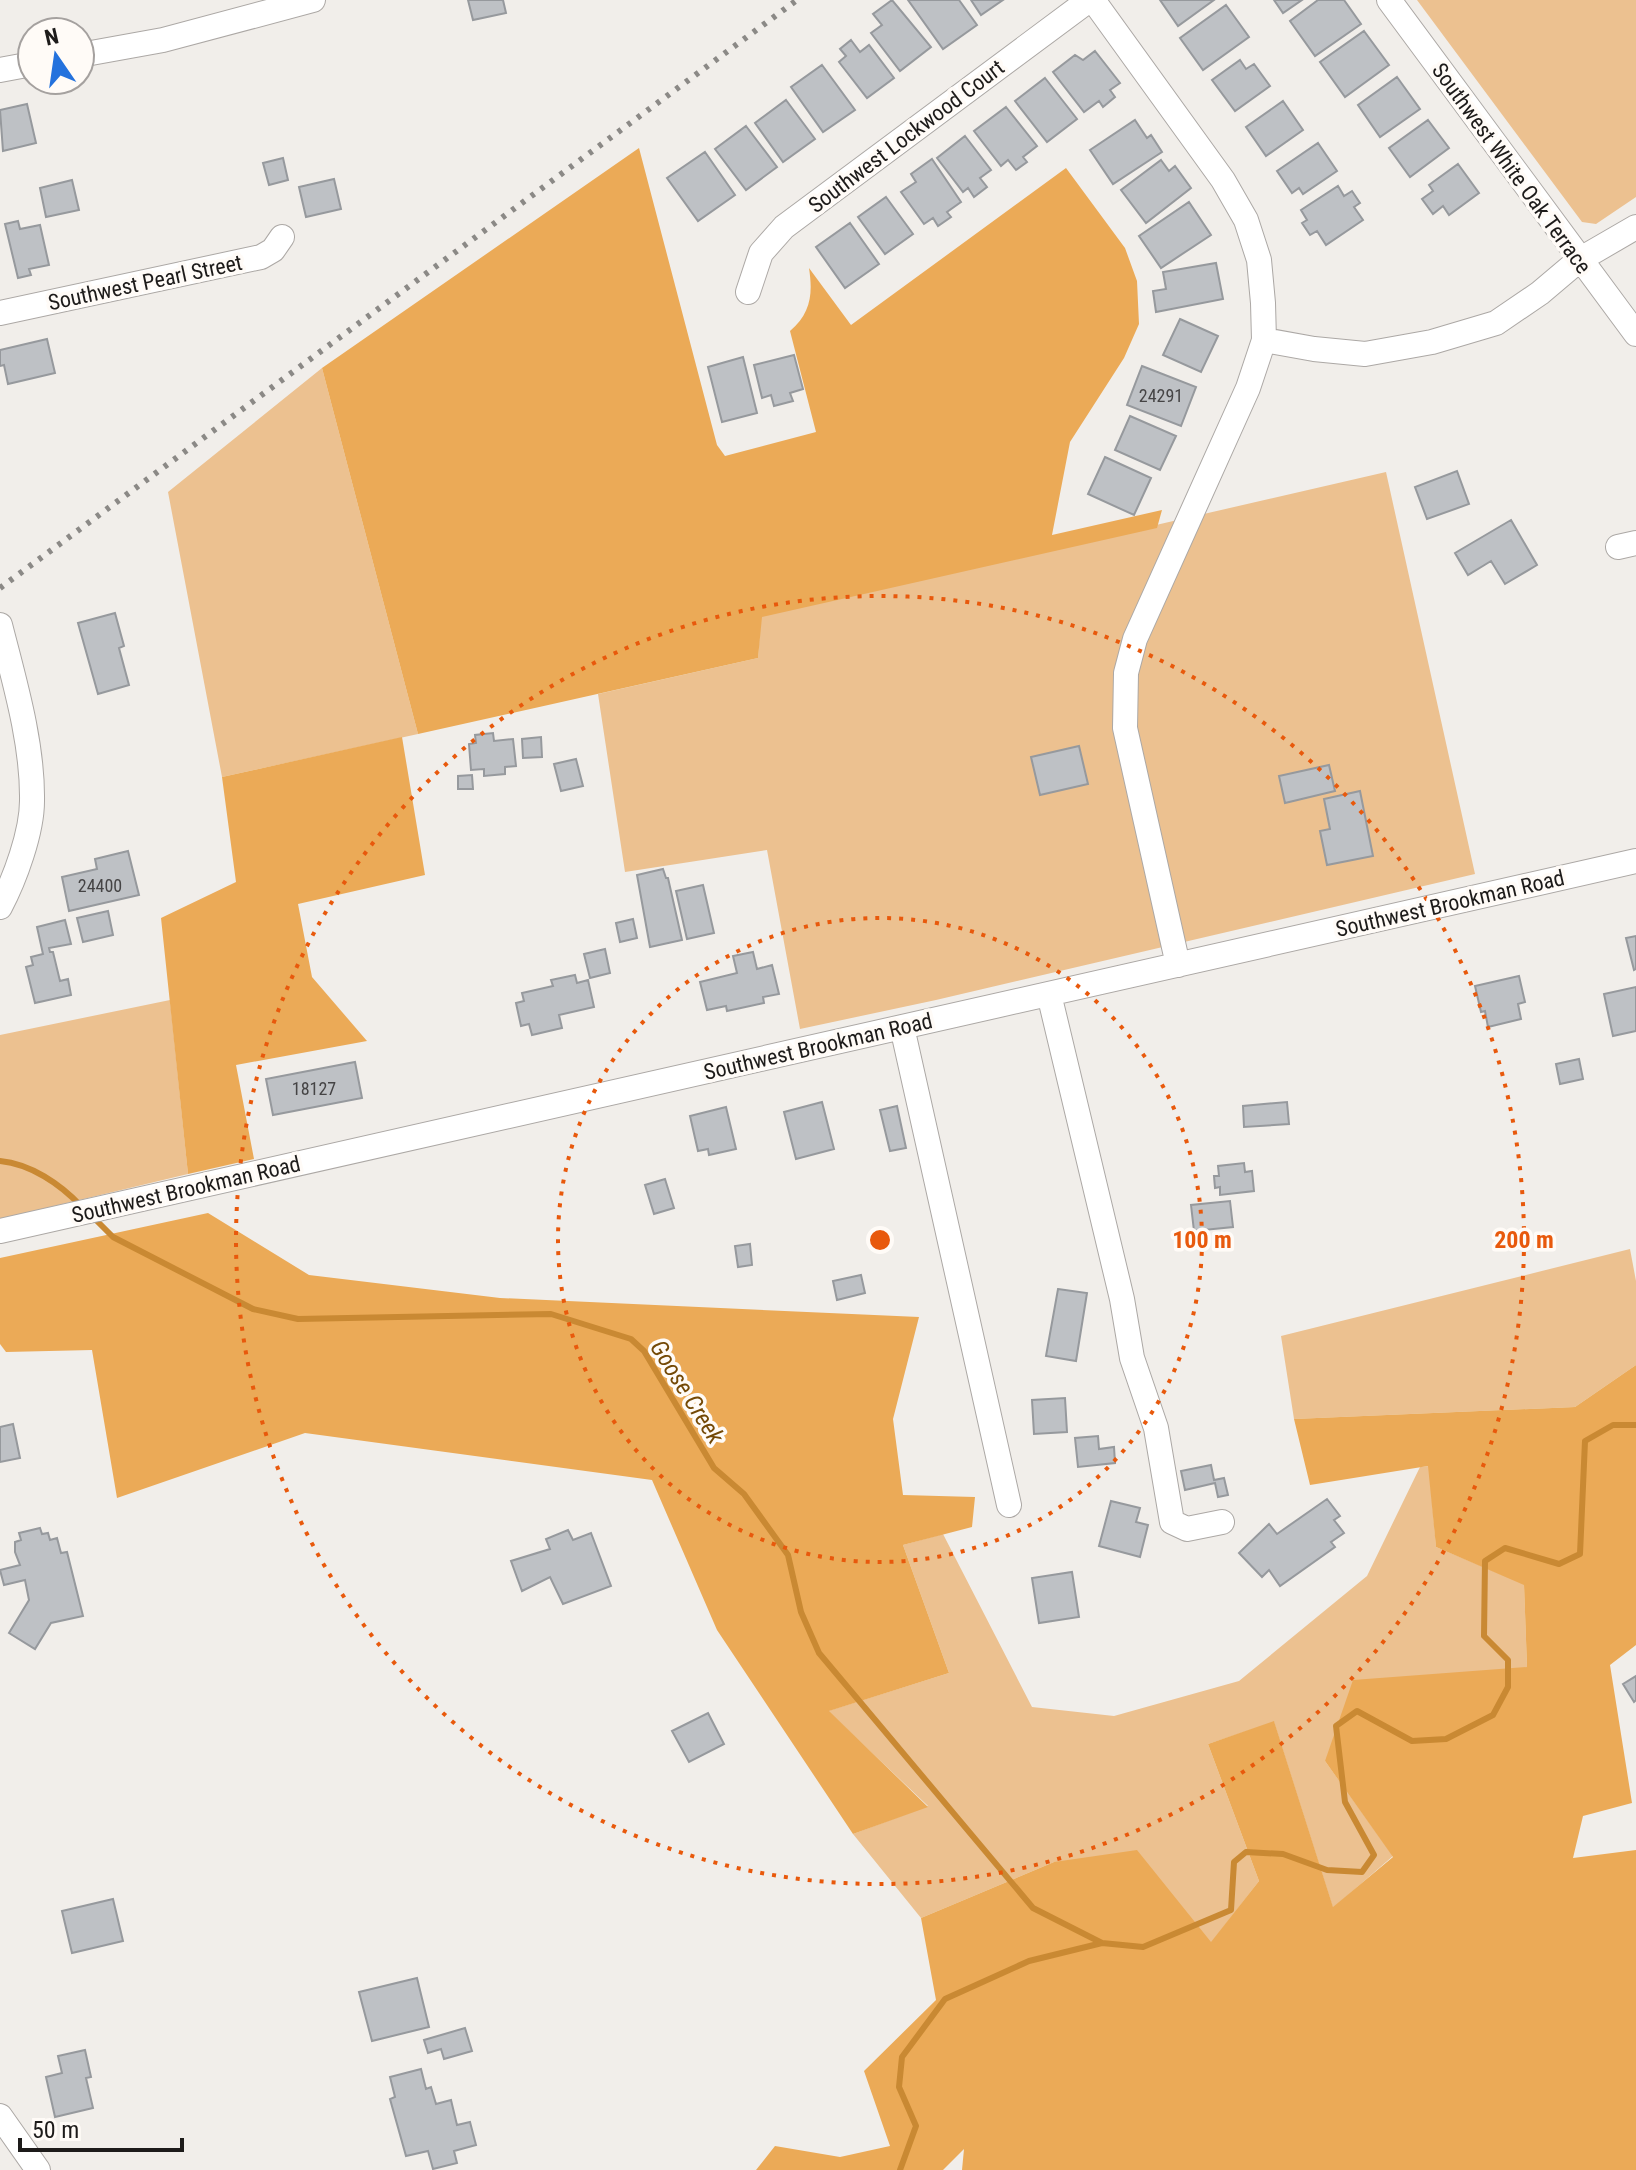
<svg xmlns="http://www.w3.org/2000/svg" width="1636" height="2170" font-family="'Roboto Condensed',sans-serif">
	<rect width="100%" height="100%" fill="#f1eeea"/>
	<path fill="#ecc190" d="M1417,0h219v197l-40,27 -14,-2z
		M322,368l96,366 -196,43 -54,-285z
		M1386,472l89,402 -539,126 -136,29 -33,-179 -142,22 -27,-178 160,-36 3,-42z
		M170,1000l18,174 -188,45v-184z
		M1630,1249l6,32v84l-61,42 -281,12 -13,-83z
		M1429,1466l7,81 88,37 3,83 -202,94 68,95 -60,52 -59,-186 -66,22 51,137 -48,62 -157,-81 -133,56 -68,-84 75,-28 -100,-95 121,-38 -46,-128 40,-11 89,173 82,9 125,-35 128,-105 53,-109z"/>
	<path fill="#ebaa57" d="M639,148l78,297 8,11 91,-24 -26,-101c21,-18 23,-37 19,-63l42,57 215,-157 59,80 12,33 2,43 -15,34 -54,84 -18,93 110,-25 -5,18 -395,89 -4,41 -340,76 -96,-366z
		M402,737l23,138 -127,29 14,73 55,64 -131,24 18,94 -66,15 -27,-256 75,-36 -14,-105z
		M208,1213l101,62 191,23 419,19 -26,102 10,76 72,2 -3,30 -69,18 46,128 -120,38 99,96 -75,27 -136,-204 -65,-150 -347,-47 -188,65 -25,-148 -86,2 -6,-8v-86z
		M1636,1365v280l-26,20 22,138 -49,13 -10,42 63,-8v320h-674l2,-21 -21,21h-187l19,-24 65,11 50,-11 -26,-75 72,-71 -15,-82 133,-56 83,-12 74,92 48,-61 -51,-137 66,-23 59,186 60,-50 -68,-96 28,-81 174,-13 -3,-82 -88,-38 -8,-81 -118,19 -16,-66 281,-12z"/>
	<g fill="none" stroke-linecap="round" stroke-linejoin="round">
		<path stroke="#c98933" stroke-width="6" d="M0,1161c31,3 60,23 81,45
			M92,1216l21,21 140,72 45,10 253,-5 80,25 13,12 70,117 30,26 44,61 13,57 18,41 214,255 69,35
			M900,2170l16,-44 -17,-39 3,-30 43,-58 84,-38 73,-18 41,4 88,-37 3,-48 12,-10 37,2 44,16 35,2 12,-17 -29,-53 -9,-76 21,-15 55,30 34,-2 47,-24 15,-28v-27l-24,-24 1,-75 20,-13 54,16 21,-10 5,-113 28,-16h23"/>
	</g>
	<path fill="#bec1c5" stroke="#96999d" stroke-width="2" d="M468,0h35l3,13 -33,7z
		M892,0l39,47 -31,24 -29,-38 11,-8 -9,-11z
		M908,0h51l18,25 -34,24z
		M971,0h32l-22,15z
		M1160,0h54l-36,26z
		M1274,0h28l-19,13z
		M1318,0h26l17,24 -46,32 -25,-35z
		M1226,5l23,32 -46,33 -23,-32z
		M1364,31l25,34 -44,32 -25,-35z
		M851,40l9,12 9,-7 25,33 -27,20 -28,-36 7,-6 -6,-7z
		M1095,51l25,32 -10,7 5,7 -12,10 -4,-6 -15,11 -31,-40 22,-17 8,5z
		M1240,60l6,9 8,-5 16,22 -35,25 -23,-31z
		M822,65l33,45 -32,22 -32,-45z
		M1397,77l23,32 -40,28 -22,-32z
		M1045,78l32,41 -30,23 -32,-41z
		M786,100l29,39 -32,23 -28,-39z
		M1283,101l20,29 -37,26 -20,-29z
		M27,104l9,39 -33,8 -3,-41z
		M1006,107l31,39 -14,11 4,5 -11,8 -8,-10 -7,6 -27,-35z
		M1135,120l12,18 4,-3 11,17 -49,32 -23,-34z
		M1428,120l21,28 -39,29 -21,-29z
		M746,126l31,41 -31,23 -31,-41z
		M965,136l26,34 -11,8 7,9 -13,10 -6,-9 -5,4 -26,-34z
		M1318,143l19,28 -34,23 -4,-6 -7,5 -15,-22z
		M705,152l30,43 -37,26 -31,-43z
		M283,158l5,22 -19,5 -6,-22z
		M932,159l29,43 -14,10 4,5 -13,9 -5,-8 -9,6 -23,-32 15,-10 -5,-8z
		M1161,160l8,11 6,-5 16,22 -45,35 -25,-33z
		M1458,164l21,29 -30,22 -6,-9 -10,8 -11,-15 11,-8 -4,-6z
		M334,179l7,30 -35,8 -7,-30z
		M72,180l7,30 -33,7 -6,-29z
		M1338,186l6,10 8,-5 8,12 -6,4 9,13 -37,25 -9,-14 -7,4 -8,-12 5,-3 -6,-10z
		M886,197l27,37 -28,20 -27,-37z
		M1189,202l22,33 -50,33 -22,-32z
		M18,221l2,8 20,-4 9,40 -20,4 2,6 -13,3 -13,-54z
		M850,223l29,41 -34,24 -29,-41z
		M1216,263l7,36 -67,13 -3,-21 13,-2 -3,-17z
		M1180,319l38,17 -17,36 -38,-17z
		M47,339l8,34 -47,11 -4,-19 -4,1v-16z
		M794,355l9,34 -13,4 3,8 -19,5 -3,-11 -9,3 -8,-33z
		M743,357l14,56 -35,9 -14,-55z
		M1142,366l54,21 -15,39 -54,-21z
		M1130,416l46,20 -16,34 -45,-20z
		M1105,457l46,21 -17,37 -46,-21z
		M1457,471l12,33 -42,15 -12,-32z
		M1511,520l26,45 -32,19 -14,-23 -23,14 -13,-22z
		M115,613l9,33 -5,2 10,37 -31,9 -20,-71z
		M493,733l1,8 19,-2 3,27 -11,1v7l-21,2v-7l-13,1 -2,-26 7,-1 -1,-8z
		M541,737l1,20 -19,1 -1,-19z
		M1079,746l9,38 -48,11 -9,-38z
		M576,759l7,27 -22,5 -7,-27z
		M1329,765l6,26 -50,12 -6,-27z
		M472,775l1,14h-15v-13z
		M1360,791l13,65 -46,9 -7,-34 10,-2 -6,-30z
		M128,851l11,44 -70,16 -7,-34 35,-8 -2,-10z
		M663,869l3,9h2l14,62 -32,7 -13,-72z
		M703,885l11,48 -27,6 -11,-48z
		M108,911l5,24 -30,7 -6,-24z
		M633,919l4,19 -17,4 -4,-19z
		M65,920l6,24 -22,4 1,4h3l7,29 8,-2 3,16 -36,8 -9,-36 7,-2 -2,-8 12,-3 -6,-27z
		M1636,936v33l-2,1 -8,-32z
		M605,949l5,24 -20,5 -6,-24z
		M753,952l4,17 15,-4 7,29 -16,3 1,6 -37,8 -1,-5 -19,4 -7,-28 37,-9 -4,-17z
		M575,975l2,8 11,-3 6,27 -35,8 3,13 -30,7 -3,-11 -8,2 -5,-23 8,-2 -2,-8 31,-7 -2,-6z
		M1519,976l6,26 -7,2 3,15 -33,8 -3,-16 -4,1 -6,-26z
		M1636,987v44l-23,5 -9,-42z
		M1579,1059l4,20 -23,5 -4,-20z
		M355,1062l7,36 -89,17 -7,-36z
		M822,1102l12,47 -38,10 -12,-47z
		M1287,1102l2,22 -45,3 -1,-21z
		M897,1106l9,42 -16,3 -10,-41z
		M726,1107l10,42 -27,6 -1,-6 -10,2 -8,-35z
		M1244,1163l1,9 7,-1 2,20 -34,4v-8l-5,1 -1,-12h5l-1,-10z
		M665,1179l9,29 -20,6 -9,-29z
		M1230,1201l3,26 -39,4 -3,-26z
		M750,1244l2,21 -14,2 -3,-21z
		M861,1275l4,18 -28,7 -4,-19z
		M1058,1289l29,4 -11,68 -30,-5z
		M1065,1398l2,34 -33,2 -2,-34z
		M13,1424l7,34 -20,4v-35z
		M1098,1436l1,13 15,-2 1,16 -37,4 -3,-29z
		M1211,1465l3,15 10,-2 4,17 -10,2 -3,-14 -30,7 -4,-19z
		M1327,1499l13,17 -6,4 10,13 -13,9 4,5 -55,39 -11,-16 -7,7 -23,-24 30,-29 8,10z
		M1111,1501l29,7 -4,14 12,3 -8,32 -41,-11z
		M40,1528l2,6 6,-1 2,7 7,-2 4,15 6,-1 16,64 -32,7 -16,26 -26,-16 20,-33 -4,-20 -21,5 -4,-15 20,-5 -5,-13v-10l6,-2 -2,-7z
		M568,1530l5,10 18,-7 20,53 -48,18 -13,-27 -28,14 -11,-30 39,-12 -4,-10z
		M1072,1572l7,45 -40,6 -7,-45z
		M1636,1676v24l-2,2 -11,-18z
		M708,1713l16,31 -35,18 -17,-31z
		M113,1899l10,42 -51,12 -10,-42z
		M417,1978l12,49 -57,14 -13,-49z
		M465,2028l7,23 -28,8 -3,-10 -13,4 -4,-13z
		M85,2050l6,27 -5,1 7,30 -38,9 -9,-40 16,-4 -4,-17z
		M421,2069l5,20 5,-2 5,17 15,-4 6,25 13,-3 6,23 -22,6 3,12 -24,6 -5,-18 -22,5 -16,-57 5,-2 -5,-20z"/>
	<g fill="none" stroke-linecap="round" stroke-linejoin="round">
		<g stroke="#aca8a5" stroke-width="26">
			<path id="minor" d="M1093,0l130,180 23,40 13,40 4,43 1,37 -16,48 -113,251 -9,34 -1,55 53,237
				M1389,0l247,334
				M80,55l83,-15 150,-40
				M0,70l32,-6
				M748,292l13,-39 23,-26 305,-227
				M0,313l261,-56 12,-7 9,-13
				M1264,340l50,9 51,5 67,-12 64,-19 44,-30 39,-33 57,-33
				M1618,547l18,-4
				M0,625c14,55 33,118 32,176 0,31 -17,78 -32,106
				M1049,994l73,305 10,59 24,70 16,94 15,7 35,-7
				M902,1027l107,478
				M0,1231l1636,-370
				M0,2116l38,54"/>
		</g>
		<use href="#minor" stroke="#fff" stroke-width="24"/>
		<path stroke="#8b8986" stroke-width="6" stroke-dasharray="4 8" stroke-linecap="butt" d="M0,588l797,-588"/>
	</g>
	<g fill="none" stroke="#e8590c" stroke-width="4" stroke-dasharray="4 8">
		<circle cx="880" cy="1240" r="322"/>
		<circle cx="880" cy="1240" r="644"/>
	</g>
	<g text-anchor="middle" stroke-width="7" stroke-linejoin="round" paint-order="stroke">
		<g font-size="18" fill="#454445">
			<text x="1161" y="402">24291</text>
			<text x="100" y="892">24400</text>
			<text x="314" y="1095">18127</text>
		</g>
		<g font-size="22" fill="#1d1b1a" stroke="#fffbf7">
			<text transform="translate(906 136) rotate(-37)" y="8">Southwest Lockwood Court</text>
			<text transform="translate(1512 168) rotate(54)" y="8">Southwest White Oak Terrace</text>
			<text transform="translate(145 282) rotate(-12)" y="8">Southwest Pearl Street</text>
			<text transform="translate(1450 903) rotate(-13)" y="8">Southwest Brookman Road</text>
			<text transform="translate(818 1046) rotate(-13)" y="8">Southwest Brookman Road</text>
			<text transform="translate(186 1189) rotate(-13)" y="8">Southwest Brookman Road</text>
		</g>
		<g font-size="24" font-style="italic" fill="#744906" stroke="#fffbf7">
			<text transform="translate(687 1392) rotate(58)" y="8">Goose Creek</text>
		</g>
	</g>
	<circle cx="880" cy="1240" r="12" fill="#e8590c" stroke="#fffbf7" stroke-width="4"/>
	<g font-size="24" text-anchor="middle" font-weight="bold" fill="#e8590c" stroke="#fffbf7" stroke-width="7" stroke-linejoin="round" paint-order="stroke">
		<text x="1202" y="1248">100 m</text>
		<text x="1524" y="1248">200 m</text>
	</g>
	<g transform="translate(56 56) rotate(347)"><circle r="38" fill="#fffbf7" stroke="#a5a19f" stroke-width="2"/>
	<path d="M0-6L14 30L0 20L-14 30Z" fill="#2472dd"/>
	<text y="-12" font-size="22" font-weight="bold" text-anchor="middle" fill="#1d1b1a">N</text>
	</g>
	<path d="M20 2138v12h162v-12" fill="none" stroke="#1d1b1a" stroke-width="4"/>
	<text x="32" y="2138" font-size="24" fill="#1d1b1a" stroke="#fffbf7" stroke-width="6" paint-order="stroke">50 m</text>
</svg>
